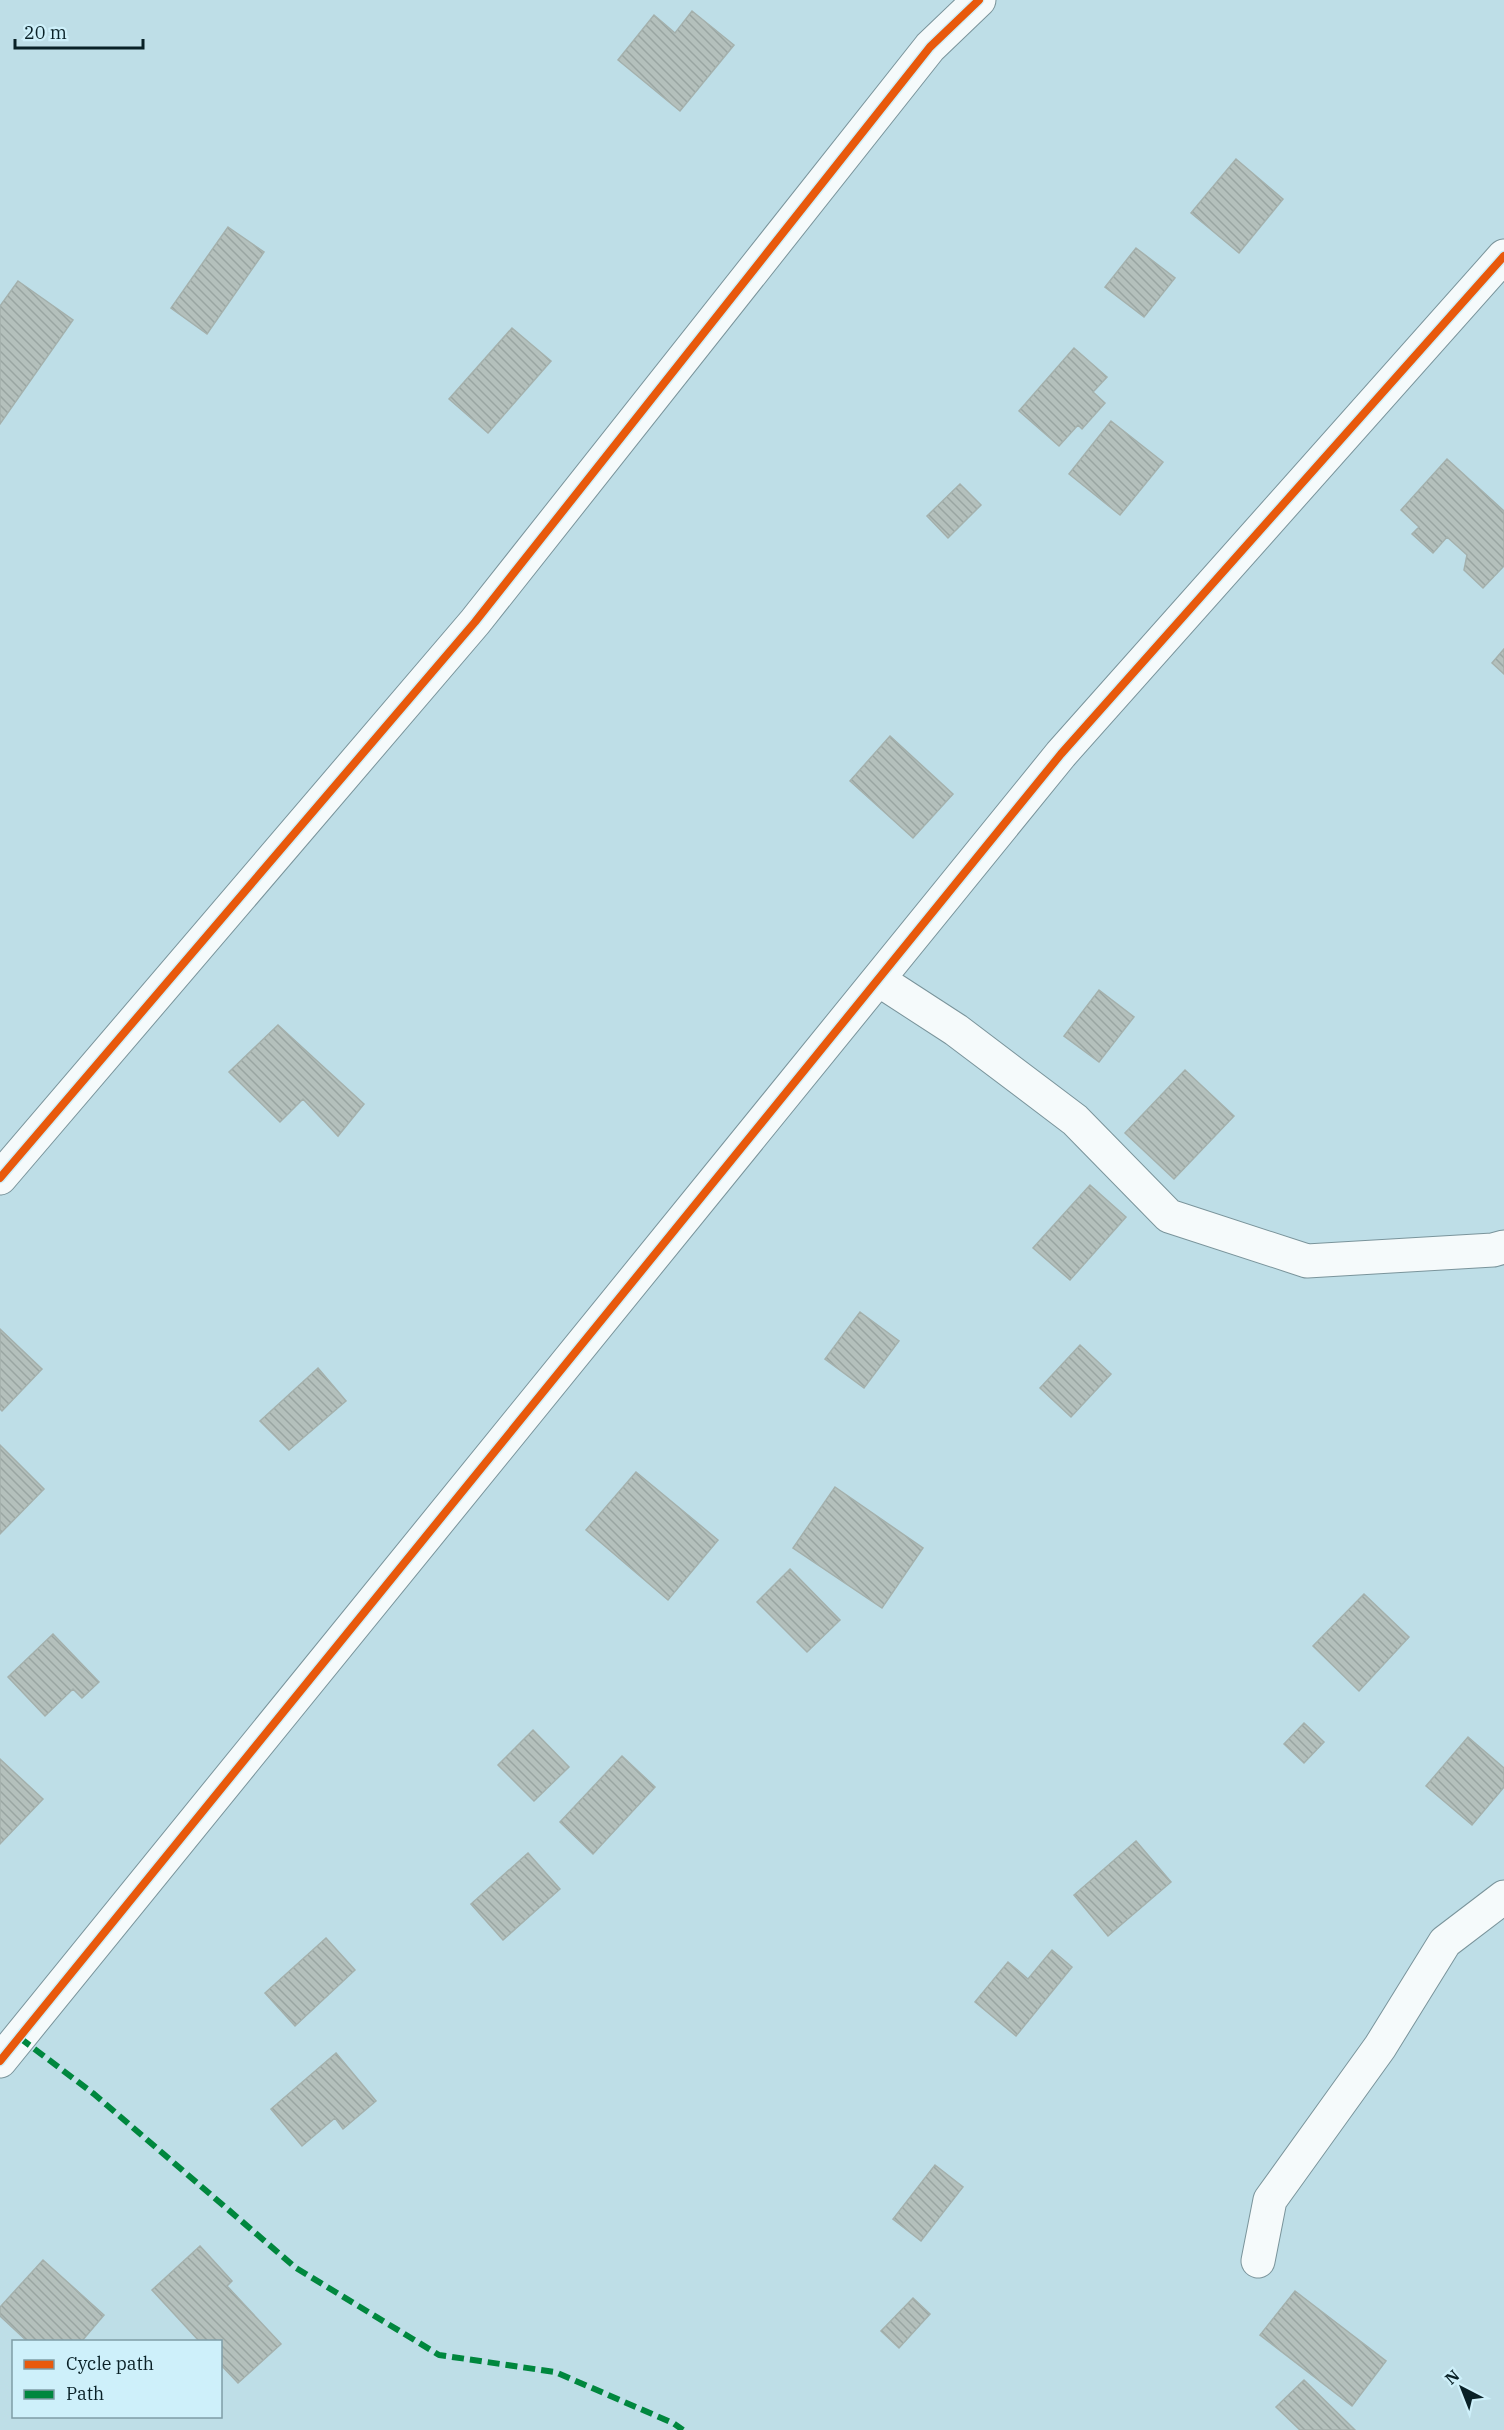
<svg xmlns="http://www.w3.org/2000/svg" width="1504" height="2430" font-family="'IBM Plex Serif',serif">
	<defs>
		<pattern id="building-back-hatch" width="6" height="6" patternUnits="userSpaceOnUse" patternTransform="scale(1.5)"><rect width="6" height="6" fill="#b4c0bc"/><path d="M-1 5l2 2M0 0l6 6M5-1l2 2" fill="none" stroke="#99a5a2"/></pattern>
	</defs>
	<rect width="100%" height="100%" fill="#bedee7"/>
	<path fill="url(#building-back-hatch)" stroke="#a4b0ac" stroke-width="1.5" d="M692,11l42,34 -54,66 -62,-51 36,-45 21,18z
		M1236,159l47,40 -44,54 -48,-40z
		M228,227l36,25 -57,82 -36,-26z
		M1136,248l39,30 -31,39 -39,-30z
		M18,281l55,39 -73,104v-118z
		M512,328l39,33 -63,72 -39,-34z
		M1074,348l33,29 -14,15 12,11 -23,26 -4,-4 -19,21 -40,-35z
		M1111,421l52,41 -43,53 -51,-41z
		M1447,459l57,52v55l-21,22 -19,-18 3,-15 -20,-18 -14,16 -21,-19 7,-7 -18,-17z
		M960,484l21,21 -33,33 -21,-22z
		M1504,649v25l-12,-11z
		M890,736l63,58 -40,44 -63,-57z
		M1099,990l35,27 -35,45 -35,-26z
		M278,1025l86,79 -26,32 -35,-37 -23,23 -51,-50z
		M1185,1070l49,46 -60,63 -49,-46z
		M1090,1185l36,32 -56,63 -37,-32z
		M860,1312l39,29 -35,47 -39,-29z
		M0,1329l42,40 -40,42 -2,-2z
		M1080,1345l31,29 -40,43 -31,-29z
		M318,1368l28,33 -57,49 -29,-29z
		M0,1445l44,44 -44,45z
		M636,1472l82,68 -50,60 -82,-70z
		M835,1487l88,61 -41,60 -89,-60z
		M790,1569l50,51 -33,32 -50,-50z
		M1364,1594l45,43 -50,54 -46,-45z
		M53,1634l46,48 -17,16 -9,-9 -28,27 -37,-39z
		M1304,1723l20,19 -20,21 -20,-19z
		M533,1730l36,37 -35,34 -36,-36z
		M1468,1737l36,31v19l-32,38 -46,-39z
		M622,1756l33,31 -62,67 -33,-32z
		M0,1759l43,40 -43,45z
		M1136,1841l35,41 -63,54 -34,-41z
		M528,1853l32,36 -57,51 -32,-36z
		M326,1938l29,32 -60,56 -30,-33z
		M1052,1950l20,17 -56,69 -41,-34 33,-40 20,17z
		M336,2053l40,48 -33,28 -8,-11 -33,28 -31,-37z
		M935,2165l28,22 -42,54 -28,-22z
		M200,2246l32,35 -5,5 54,58 -43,39 -18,-19v-22h-20l-48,-52z
		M43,2260l61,55 -23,27h-53l-28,-26v-9z
		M1295,2291l91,70 -34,45 -92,-71z
		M913,2298l17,16 -31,34 -18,-17z
		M1304,2380l51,50h-55l-24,-23z"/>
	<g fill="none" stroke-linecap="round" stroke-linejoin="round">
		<g stroke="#7a949b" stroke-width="35">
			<path id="street" d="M879,980l77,50 119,90 94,96 138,45 186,-11 11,-3
				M0,1178l475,-556 455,-575 49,-47
				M0,2061l1061,-1307 443,-498
				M1258,2261l12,-61 110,-153 65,-105 59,-45"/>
		</g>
		<use href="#street" stroke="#f5fafb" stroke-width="33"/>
		<path stroke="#00873e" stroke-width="6" stroke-dasharray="12 6" stroke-linecap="butt" d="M20,2038l74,56 202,174 143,87 116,17 118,51 10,7"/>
		<g stroke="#cef0fa" stroke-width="11">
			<path id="cycleway" d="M0,1178l475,-556 455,-575 49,-47
				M0,2061l1061,-1307 443,-498"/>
		</g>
		<use href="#cycleway" stroke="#e8590c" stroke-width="8"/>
	</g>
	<rect x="12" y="2340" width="210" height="78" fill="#cef0fa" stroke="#7f9da6" stroke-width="1.5"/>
	<rect x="24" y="2360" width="30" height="9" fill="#e8590c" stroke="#7f9da6" stroke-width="1.5"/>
	<text x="66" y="2370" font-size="18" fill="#092127">Cycle path</text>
	<rect x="24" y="2390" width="30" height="9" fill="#00873e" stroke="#7f9da6" stroke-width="1.5"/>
	<text x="66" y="2400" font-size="18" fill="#092127">Path</text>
	<g transform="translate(1462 2388) rotate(318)" stroke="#cef0fa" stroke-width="4.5" paint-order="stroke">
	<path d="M0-4.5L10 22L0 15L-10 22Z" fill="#092127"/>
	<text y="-9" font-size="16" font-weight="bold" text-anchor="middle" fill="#092127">N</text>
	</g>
	<path d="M15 39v9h128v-9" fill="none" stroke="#092127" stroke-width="3"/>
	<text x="24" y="39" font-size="18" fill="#092127" stroke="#cef0fa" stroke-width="4.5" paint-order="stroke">20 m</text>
</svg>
